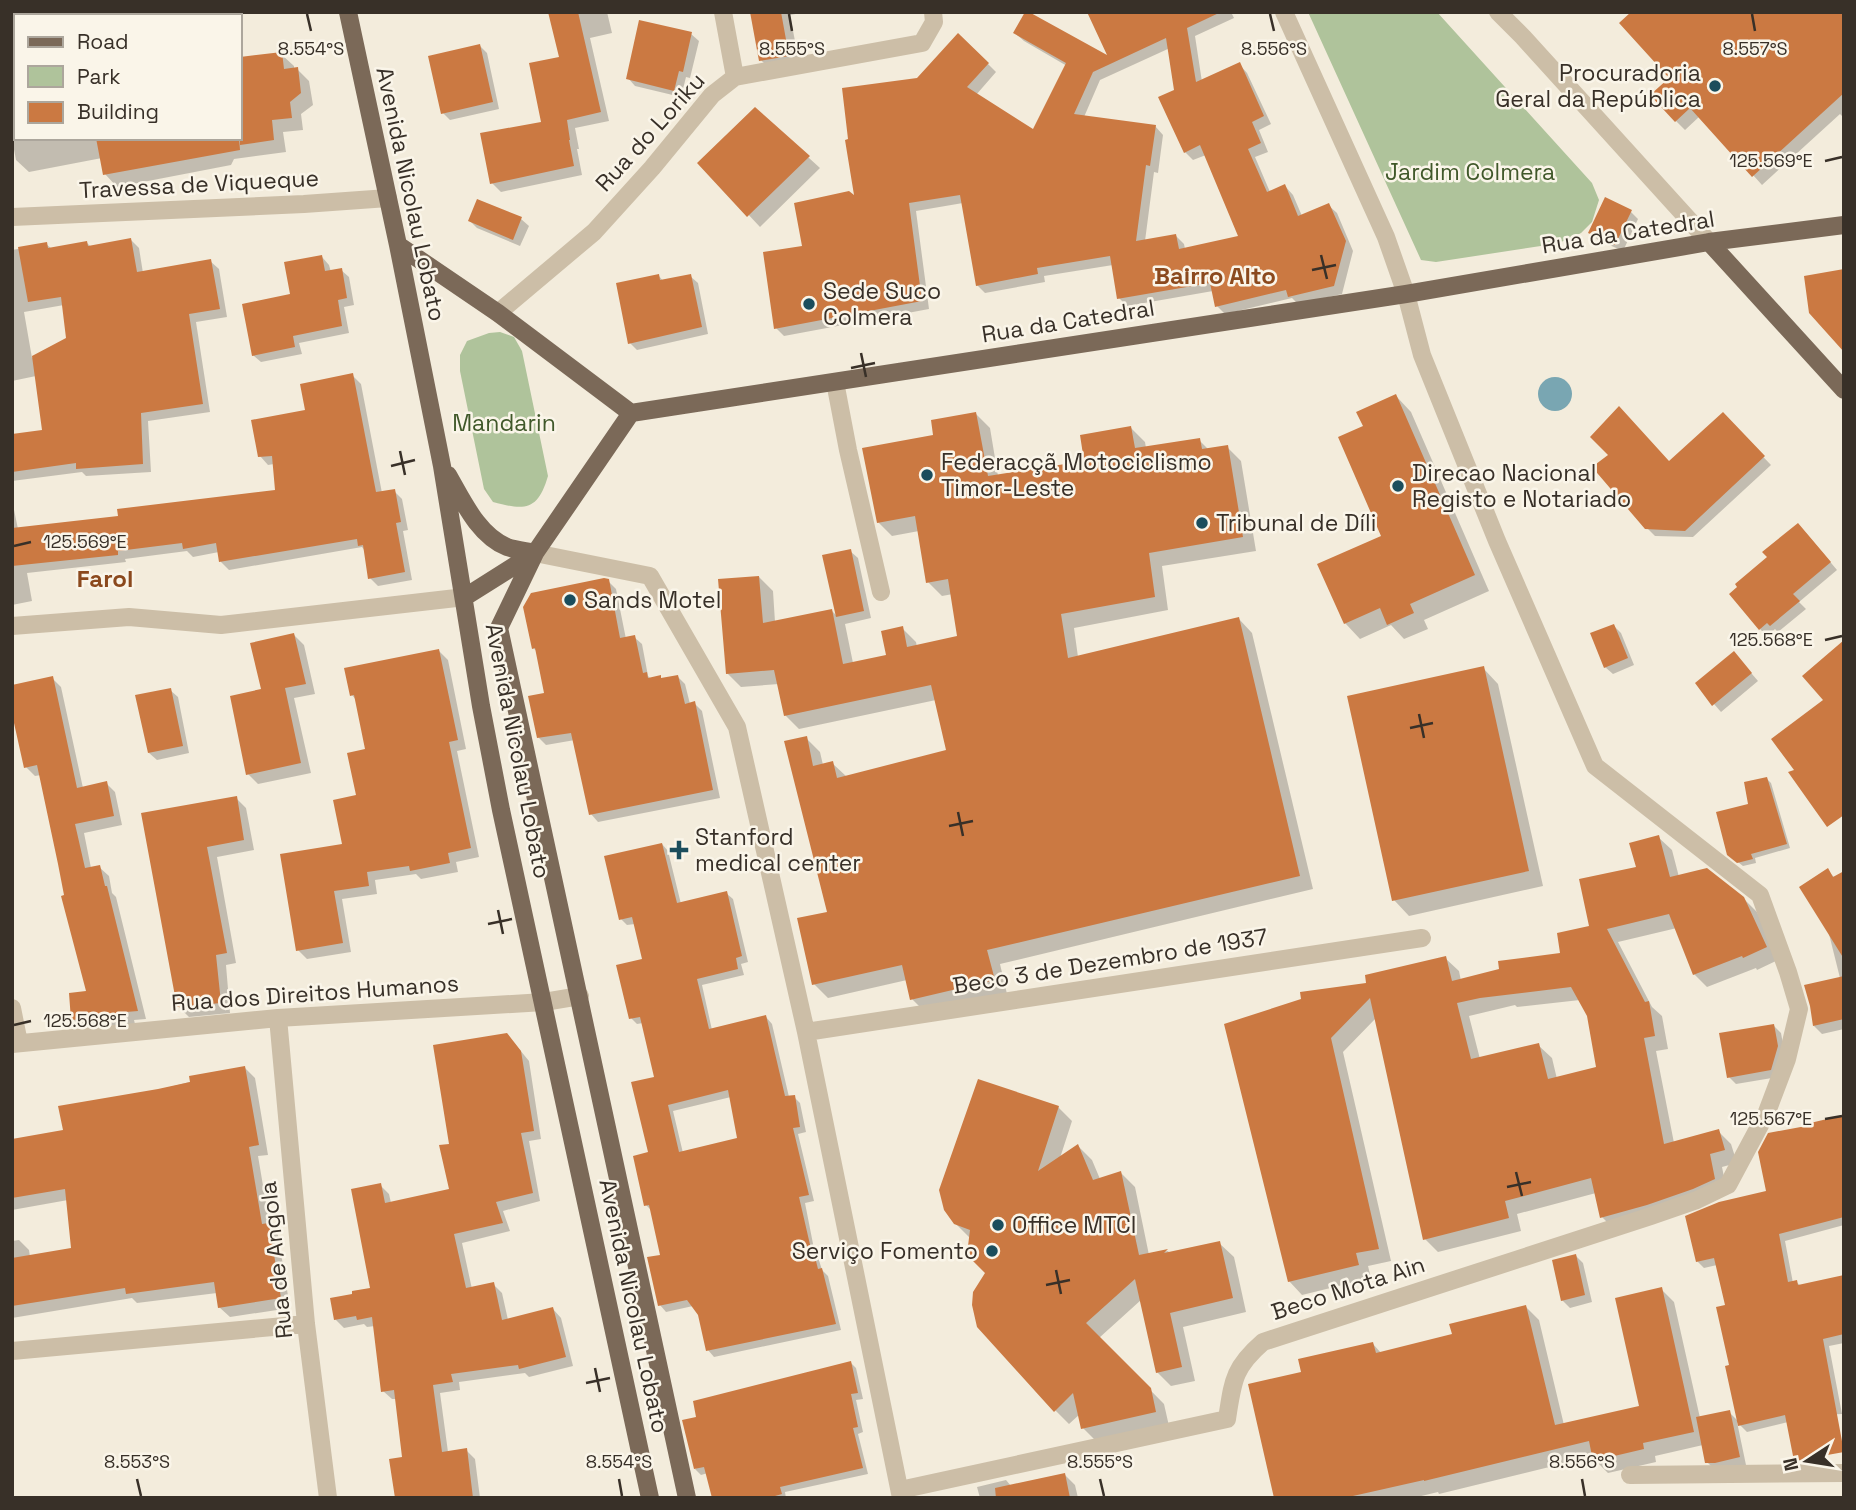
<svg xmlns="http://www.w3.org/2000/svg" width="1856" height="1510" font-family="'Space Grotesk',sans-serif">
	<rect width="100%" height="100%" fill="#f3ecdc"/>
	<path fill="#afc39b" d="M1308,12h129l155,171 7,17 -7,22 -11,11 -11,6 -16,5 -118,18 -15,-2z
		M500,332l14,5 8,14 26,125c-10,34 -22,35 -55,26l-9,-13 -24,-118v-16l7,-14 22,-8z"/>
	<path fill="#79a6b2" d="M1538 394a17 17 0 1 1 34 0a17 17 0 1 1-34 0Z"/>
	<path fill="#0003" fill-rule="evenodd" d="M12,12h225v1l-13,3h-208v37l-4,1z
		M550,12h57l5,21 -22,5 19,83 -34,7 4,21h-2l5,26 -81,17 -9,-9 51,-59 18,-65z
		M752,12h55l-17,3 10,52 -28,5 -11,-12z
		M1089,12h142l3,6 -39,18 7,46 37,-18 8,9 24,51 -12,6 9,22 -13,5 15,35 15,-6 8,9 9,21 26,-11 9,8 16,38 -11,43 -44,10 -6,-6 -67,16 -8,-8 -4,-15 -86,15 -8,-8 -6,-33 -69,11 1,6 -60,11 -8,-8 -14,-82 -47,8 13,98 -145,27 -8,-8 28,-81 52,-47 62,-120 70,-16 8,8 -20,23 57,37 34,-66 -43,-25 -9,-8 95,26zM1170,48l15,104 8,8 13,-5 35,82 -56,12 -1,-5 -8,-8 -31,5 9,-69 4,1 5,-38 -8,-9 -71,-9 16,-37z
		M1844,12v106l-4,-4 -78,71 -62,-69 -15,14 -9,-9 -5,-43z
		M691,34l8,7 -9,37 -4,-1 -5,20 -46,-11 -7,-8z
		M480,46l7,7 12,56 -49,11 -7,-7z
		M281,54l13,12v3h3l12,12 4,24 -12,9 2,16 -20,2 3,20 -52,7 -3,6 -114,22 -12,-13 -3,-16 -73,14 -13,-12 -4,-21v-37l4,-1v37h224v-79z
		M755,109l65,59 -60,59 -60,-64z
		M1631,212l7,7 -15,32 -25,-11 -8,-8z
		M521,219l8,7 -9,20 -43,-18 -7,-7z
		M131,240l8,8 4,25 67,-12 9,8 8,48 -31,5 14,90 -62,9 3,51 -65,4 -4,-4 -70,9v-45l32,-5 -8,-55 -24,5v-131l34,-6 6,5 35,-6 4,4zM64,305l4,34 -36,19 -8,-46z
		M322,257l7,8 2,7 10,-2 8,7 5,28 -10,2 5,26 -50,10 3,11 -41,8 -8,-7 39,-59z
		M659,276l4,5 27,-5 8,7 10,51 -71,16 -7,-7z
		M352,375l9,9 21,109 12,-2 8,8 6,31 -5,1 9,49 -34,6 -8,-8 -5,-27 -3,-4 -133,23 -8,-8 -2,-10 -26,5 -6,-6 -62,8 1,3 -99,11 5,28 -20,4v-105l6,29 102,-12 157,-26 -3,-27 -6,1 -8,-9 47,-44z
		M1396,396l15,16 78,179 -65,29 4,9 -24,10 -13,-14 -31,14 -15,-16 38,-86 -18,-110z
		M976,414l14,14 8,48 88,-14 45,-34 14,14 1,6 53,-8 10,10 18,-3 14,14 15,90 -94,15 6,44 -94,18 4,29 161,-38 13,14 61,256 -313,75 7,30 -81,19 -14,-14 -5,-19 -79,18 -14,-14 15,-71 -23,-175 14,14 3,13 9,-2 15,14 101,-26 -12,-51 -137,29 -14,-14 -6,-31 -38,3 -14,-14 32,-96 14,14 2,31 56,-12 6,6 13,-65 8,7 13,60 -26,6 8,39 35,-7 14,-28 14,14 1,5 42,-9 -6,-44 -11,2 -14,-14 -9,-51 -27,5 -14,-14 57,-86z
		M1723,415l48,50 -78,72 -38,-1 -8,-8 22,-65z
		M1806,533l31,37 -38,32 7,7 -28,23 -3,-3 -8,7 -7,-7z
		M608,581l8,8 10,50 8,-2 8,7 6,32 3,3 12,1 15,-3 7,7 5,20 4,-1 8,8 18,87 -122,24 -7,-8 -16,-74 -29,5 -8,-8 8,-43 -8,-42 -5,-4z
		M1614,626l7,7 13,32 -21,9 -8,-7z
		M294,635l10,10 11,49 -21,4 17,75 -53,11 -10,-10 15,-83z
		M439,651l9,9 18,89 -9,2 22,106 -23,5 2,10 -37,7 -5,-5 -41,6 2,14 -35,5 9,53 -44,7 -9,-9 46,-105 14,-48 9,-46 -10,-50 -5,-6z
		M1734,653l24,28 -37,31 -7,-8z
		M1483,668l15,16 45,202 -134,30 -15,-16z
		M52,678l9,9 22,101 23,-5 9,9 7,33 -38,8 7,35 8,-1 10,9 3,17 4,4 30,122 -12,1 1,4 -53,4 -9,-9 15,-26 -22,-96 -25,-122 -6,1 -9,-9z
		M170,690l8,7 11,56 -32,7 -8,-7z
		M1766,778l5,5 19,65 -35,10 1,5 -13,3 -9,-7 16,-54z
		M236,798l10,10 8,42 -37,7 19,106 -10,2 4,48 -41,4 -11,-11 -35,-192z
		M1658,837l14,13 7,27 64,21 14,14 21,48 -21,10 -1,-2 -49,19 -13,-13 -17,-46 -59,14 34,65 10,9 6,33 -12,2 18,92 44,-12 13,13 6,19 -15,4 5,25 -112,38 -13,-13 -6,-24 -79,21 4,17 -83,21 -13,-13 -49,-221 -33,34 48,209 -23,5 3,12 -69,17 -13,-14 -63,-256 143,-41 76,-26 14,13 2,10 102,-26 28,-27 47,-60zM1580,1000l8,16 10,52 -41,11 -5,-21 -14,-13 -58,14 -11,-43 46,-11 2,2z
		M662,844l6,7 13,53 45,-11 7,6 15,63 -7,2 3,11 -42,10 10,45 54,-13 6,7 17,73h5l6,6 6,29 -8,2 16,67 -9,2 10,51 3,3 4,13 6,6 13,54 -127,27 -6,-7 -9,-36 -6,-8 -27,6 -6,-7 3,-49 -11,-45 -6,-6 10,-126 -13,-56 -6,1 -6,-6 13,-58 -9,-36 -8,1 -6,-6zM731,1097l8,43 -56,13 -10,-42z
		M1828,871l7,7 9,-5v156l-22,5 -8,-8 26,-48 -12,-48z
		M1774,1026l7,7 4,22 -7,22 -42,7 -7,-7z
		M515,1044l14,17 12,78 -12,2 11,60 -37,10 7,20 -48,12 10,46 21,-5 9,9 6,27 45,-11 8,9 12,48 -44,11 -4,-4 -66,9 1,8 -20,3 8,59 18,-2 9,9 5,39h-84l8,-39 -8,-60h-4l-9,-8 -8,-65 -8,1 -3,-3 -20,4 -9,-9 19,-24 18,-6 8,-104 9,9 2,9 61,-12 -1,-45z
		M245,1068l10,10 13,77 -10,1 12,71 8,8 12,73 -60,9 -11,-10 -2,-14 -80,10 -5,-5 -120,20v-77l7,-1 10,10 1,7 43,-7 -5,-50 -56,10v-70l53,-8 93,-42z
		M1058,1107l14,14 -12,37 18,-12 14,14 8,19 21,-6 14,14 14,68 19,-4 2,3 49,-11 15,14 12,55 -63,15 12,54 -24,5 -14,-14 -16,-72 -42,38 65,66 5,22 -72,16 -14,-14 -3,-14 -11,10 -14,-14 -85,-172 -15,-15z
		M1844,1117v108l-59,16 8,42 3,-1 5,4 43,-9v66l-15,3 13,68 -19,1 3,48 -24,5 -7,-7 -7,-39 -41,10 -10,-10 9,43 -23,5h-8l-8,-8 -4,-17 -48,11 1,6 -48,11 -13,-13 -1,-4 -155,38 -1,-2 -25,6h-137l27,-124 70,-30 9,10 72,-19 72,-28 13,13 25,105 77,-18 20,-118 13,13 26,116 29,-6 10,10 -7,-56 -5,-60 -10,-41 -13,3 -7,-7z
		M1576,1256l7,7 9,39 -22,6 -8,-8z
		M850,1362l6,6 7,31 -7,1 7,32 -5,2 10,40 -83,18 1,6h-72l-6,-25 -7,2 -6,-6z
		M1064,1474l11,11 3,13h-98l-3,-11 29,-7 5,6z"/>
	<path fill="#cb7942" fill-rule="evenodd" d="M548,12h30l23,100 -34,8 3,20h-1l5,26 -84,18 -10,-51 61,-11 -12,-59 30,-6z
		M750,12h31l8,44 -30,5z
		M1025,12h4l78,43 -20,-43h134l-34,16 9,54 44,-20 24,54 -12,6 9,21 -13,6 19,43 18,-8 13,32 31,-13 17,38 -12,45 -46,11 -2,-7 -71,17 -5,-24 -93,16 -7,-43 -73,12 1,6 -62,12 -16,-91 -51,8 13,98 -148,28 -11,-77 39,-6 -8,-43 55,-12 5,4 -9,-55 3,-1 -6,-51 75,-10 41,-45 31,30 -22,24 66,42 33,-66 -53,-30zM1166,38l8,52 -16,7 26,56 16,-8 38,91 -59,13 -3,-15 -40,7 10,-76 4,1 6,-41 -82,-11 19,-42z
		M1631,12h213v81l-92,84 -62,-69 -15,14 -25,-27 19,-17 -50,-55z
		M639,20l53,12 -9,40 -4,-1 -5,20 -48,-12z
		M480,44l13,58 -52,12 -13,-58z
		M282,52l2,17 14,-2 3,26 -11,9 2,16 -20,2 2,20 -34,5v-88z
		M755,107l55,49 -63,61 -50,-54z
		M96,138h143l1,12 -137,25z
		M1605,197l27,13 -17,35 -27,-12z
		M477,199l45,18 -9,23 -45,-19z
		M131,238l6,34 74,-13 9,50 -31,5 14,90 -62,9 2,51 -67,5v-6l-64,9v-38l30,-4 -10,-74 34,-18 -5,-41 -33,5 -10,-55 29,-5 1,6 39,-7 1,5z
		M322,255l3,16 17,-3 5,30 -9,2 4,26 -49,10 2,11 -43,9 -10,-52 48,-10 -6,-32z
		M1844,269v83l-35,-39 -5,-37z
		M659,274l1,6 31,-6 11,53 -74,17 -12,-61z
		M353,373l23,119 19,-3 6,33 -5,1 9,49 -37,7 -5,-34 -5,1 -1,-7 -138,23 -3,-19 -33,6 -1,-6 -64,8v4l-106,11v-38l106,-12 -1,-7 158,-19 -3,-34 -14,1 -7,-37 54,-10 -5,-26z
		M1396,394l79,181 -65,29 4,9 -27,12 -7,-17 -36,16 -27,-60 64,-28 -43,-99 25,-11 -7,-14z
		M1619,406l50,55 54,-49 42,44 -80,75 -40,-2 -53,-62 16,-12 -18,-18z
		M976,412l12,64 96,-15 -4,-26 51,-9 4,22 65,-10 2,11 26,-4 15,92 -94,16 6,44 -94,17 7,44 171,-41 61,259 -313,74 8,30 -85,20 -8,-35 -90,20 -15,-67 30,-6 -43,-171 23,-5 6,30 20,-5 4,17 109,-28 -15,-65 -147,31 -10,-46 -48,4 -8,-95 41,-3 4,47 69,-14 11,55 43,-9 -5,-24 22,-5 4,21 50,-11 -9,-57 -22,4 -11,-67 -38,7 -15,-75 71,-13 -2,-15z
		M1798,523l33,39 -38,32 7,7 -30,25 -3,-3 -8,7 -30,-36 8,-7 -2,-3 32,-27 -5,-5z
		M851,549l13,62 -28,6 -14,-62z
		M604,578l5,1 11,59 15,-3 8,38 4,-1 1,6 13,-3v3l17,-3 7,29 10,-3 18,89 -124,25 -18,-82 -34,5 -9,-42 16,-3 -9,-45 -3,1 -9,-42 8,-14z
		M1614,624l14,34 -24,10 -14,-35z
		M294,633l12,51 -21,4 16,75 -55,12 -16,-79 31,-7 -11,-46z
		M1844,640v175l-17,12 -39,-55 6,-2 -23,-31 52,-39 -21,-24z
		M439,649l19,91 -9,2 22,106 -23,5 2,10 -40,8 -1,-5 -42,6 2,14 -35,5 9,52 -47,8 -16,-97 62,-10 -9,-44 23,-5 -9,-42 18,-4 -11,-54 -4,1 -6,-28z
		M1734,651l18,22 -40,33 -17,-23z
		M1484,666l45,205 -137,30 -45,-205z
		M53,676l24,112 30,-7 7,35 -39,8 10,44 15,-3 5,21h2l31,125 -12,1v4l-55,4 -2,-27 17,-2 -25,-95 3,-1 -6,-31 -21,-99 -13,3 -12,-54v-29z
		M171,688l12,58 -35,7 -13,-58z
		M1767,777l20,67 -36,10 2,5 -16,4 -10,-8 -11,-43 32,-8 -4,-22z
		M237,796l7,44 -37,7 20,106 -11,2 5,48 -44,4 -36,-194z
		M1659,835l11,42 37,-9 37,29 23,50 -24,11 -1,-2 -49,19 -24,-61 -62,15 38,73 4,-1 6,35 -11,2 20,106 55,-15 6,21 -15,4 5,25 -22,10 -46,16 -47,13 -9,-40 -86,23 4,17 -86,22 -53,-242 -39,40 48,211 -23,4 3,12 -71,17 -64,-258 77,-25 -1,-7 66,-9 -1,-8 81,-19 6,25 47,-12 -1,-8 62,-8 -3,-20 32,-7 -10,-47 57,-12 -7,-24zM1571,987l16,29 9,51 -48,12 -9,-36 -68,16 -14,-56 23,-5z
		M662,843l15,60 50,-12 15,65 -6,2 2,11 -41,10 12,50 57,-14 19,81 10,-1 5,32 -7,1 16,67 -10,2 12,52h2l5,20 4,-1 14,56 -130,27 -8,-36 -11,-15 -29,6 -11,-49 13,-2 -11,-50 -5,1 -11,-50 15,-4 -17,-70 23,-5 -14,-60 -11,2 -13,-54 26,-6 -10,-42 -13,3 -15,-64zM728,1090l9,48 -58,14 -11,-47z
		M1828,868l5,9 11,-6v88l-45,-72z
		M1844,976v43l-31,7 -3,-20 -6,-21z
		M1774,1024l4,22 -7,24 -44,8 -8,-45z
		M507,1033l14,18 13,80 -13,2 12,60 -37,9 7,21 -49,11 12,54 28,-6 8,38 51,-13 13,50 -47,12 -1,-4 -67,9 2,8 -20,3 9,67 25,-4 6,50h-78l-6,-39 13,-2 -8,-67 -13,2 -9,-75 -15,3 -1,-4 -22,4 -4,-22 22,-4v-3l18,-3 -19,-99 30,-6 4,20 64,-14 -10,-44 10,-1 -16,-99z
		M245,1066l14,79 -10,2 13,77 7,-1 12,75 -63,10 -4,-26 -88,12 -1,-6 -113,18v-48l59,-10 -6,-59 -53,9v-59l51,-9 -5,-24 100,-17 32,-7 -1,-6z
		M978,1079l81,27 -21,65 40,-27 15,36 28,-9 18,84 29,-6 -4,4 56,-12 13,57 -63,15 12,54 -26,6 -21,-94 -49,44 65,65 5,24 -75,17 -8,-36 -19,19 -77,-85 -5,-22 1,-13 12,-19 -14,-14 -3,-13 2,-16 -16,-6 -10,-14 -5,-20z
		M1844,1115v102l-65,17 9,48 9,-2 1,5 46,-10v59l-21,5 21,113 -50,9 -9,-46 -47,11 -13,-60 4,-1 -13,-58 9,-2 -11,-47 -18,4 -11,-46 34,-14 47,-11 -8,-39 10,-19 38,-7v-2z
		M1576,1254l9,41 -24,6 -9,-41z
		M1662,1287l32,145 -51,11 1,6 -51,12 -4,-20 -165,40v-1l-80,18h-70l-26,-114 53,-12 -3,-13 75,-17 3,11 76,-19 -3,-10 77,-19 29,120 84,-19 -24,-108z
		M851,1361l7,32 -7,1 7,33 -5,1 10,40 -83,19 2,7 -14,4h-56l-8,-31 -10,2 -12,-49 14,-3 -3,-16z
		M1730,1410l10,47 -25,6h-10l-9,-46z
		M1065,1473l5,25h-74l-1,-10z"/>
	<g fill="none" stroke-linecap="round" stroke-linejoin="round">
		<path stroke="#ccbea7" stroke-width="18" d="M723,12l12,65
			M1498,12l25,25 186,205
			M12,217l292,-13 84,-6
			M498,313l96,-81 58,-64 60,-73 23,-18 187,-34 12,-21 -1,-10
			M835,382l13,68 33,142
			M535,553l115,23 87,151 69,305 95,466
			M12,626l117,-9 92,8 244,-28
			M12,1008l7,35
			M278,1018l28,306 22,174
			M806,1032l616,-94
			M12,1044l266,-26 266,-16 36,-6
			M12,1351l294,-27
			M1630,1475l214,-2
			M900,1490l327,-71c6,-38 6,-51 36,-77l388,-126 46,-16 31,-15 39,-73 20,-53 12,-50 -11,-37 -28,-77 -165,-129 -98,-225 -75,-186 -16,-61 -20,-57 -102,-225"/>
		<path stroke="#7b6958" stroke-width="18" d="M348,12l50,233 44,221 39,240 20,104 149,688
			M1709,242l135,148
			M398,245l100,68 133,100
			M631,413l775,-119 303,-52 135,-17
			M631,413l-96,140 -36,75 188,870
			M448,475c15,26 30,60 59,72 9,3 19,4 28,6
			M465,597l70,-44"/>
	</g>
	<path fill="none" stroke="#383028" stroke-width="2.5" d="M307,14l4,17M789,14l3,17M1270,14l4,17M1752,14l3,17M1825,161l17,-4M1321,255l6,24M1312,270l24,-5M861,353l5,24M851,368l24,-5M400,451l5,24M391,466l24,-6M14,546l17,-4M1825,640l17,-4M1419,714l5,24M1410,728l23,-5M958,812l5,24M949,826l24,-5M498,910l5,24M488,924l24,-5M14,1025l17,-4M1825,1119l17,-3M1516,1172l6,24M1507,1187l24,-5M1056,1270l5,24M1046,1285l24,-5M595,1368l5,24M586,1383l24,-5M137,1479l4,17M619,1479l3,17M1100,1479l4,17M1582,1479l3,17"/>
	<g fill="#1b4d5c" stroke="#faf5e9" stroke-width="2.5">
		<circle cx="1715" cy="86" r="7"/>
		<circle cx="809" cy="304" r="7"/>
		<circle cx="927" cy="475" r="7"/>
		<circle cx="1398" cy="486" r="7"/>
		<circle cx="1202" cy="523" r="7"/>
		<circle cx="570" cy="600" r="7"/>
		<path d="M675.5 839.5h7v7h7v7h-7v7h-7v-7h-7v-7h7z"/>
		<circle cx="998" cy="1225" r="7"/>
		<circle cx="992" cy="1251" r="7"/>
	</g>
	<g text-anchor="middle" stroke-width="5" stroke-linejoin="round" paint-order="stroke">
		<g font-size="23" fill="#383028" stroke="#faf5e9" text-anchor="start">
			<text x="1701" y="81" text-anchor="end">Procuradoria<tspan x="1701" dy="26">Geral da República</tspan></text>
			<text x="823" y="299">Sede Suco<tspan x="823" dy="26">Colmera</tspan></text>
			<text x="941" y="470">Federacçã Motociclismo<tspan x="941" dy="26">Timor-Leste</tspan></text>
			<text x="1412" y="481">Direcao Nacional<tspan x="1412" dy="26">Registo e Notariado</tspan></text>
			<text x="1216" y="531">Tribunal de Díli</text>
			<text x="584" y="608">Sands Motel</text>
			<text x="695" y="845">Stanford<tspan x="695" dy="26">medical center</tspan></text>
			<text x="1012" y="1233">Office MTCI</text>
			<text x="978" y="1259" text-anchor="end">Serviço Fomento</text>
		</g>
		<g font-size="23" fill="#383028" stroke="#faf5e9">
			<text transform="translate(650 132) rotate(-48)" y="8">Rua do Loriku</text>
			<text transform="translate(199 184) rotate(-3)" y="8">Travessa de Viqueque</text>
			<text transform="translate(411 194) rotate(78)" y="8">Avenida Nicolau Lobato</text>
			<text transform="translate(1628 232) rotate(-9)" y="8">Rua da Catedral</text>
			<text transform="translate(1068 321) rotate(-9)" y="8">Rua da Catedral</text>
			<text transform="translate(518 751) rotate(79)" y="8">Avenida Nicolau Lobato</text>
			<text transform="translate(1110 961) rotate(-9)" y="8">Beco 3 de Dezembro de 1937</text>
			<text transform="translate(315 993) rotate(-4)" y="8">Rua dos Direitos Humanos</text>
			<text transform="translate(276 1260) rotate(-96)" y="8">Rua de Angola</text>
			<text transform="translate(1348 1288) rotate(-18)" y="8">Beco Mota Ain</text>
			<text transform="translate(634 1306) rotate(78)" y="8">Avenida Nicolau Lobato</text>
		</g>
		<g font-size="23" fill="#40582a" stroke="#faf5e9">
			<text x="1470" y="180">Jardim Colmera</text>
			<text x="504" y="431">Mandarin</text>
		</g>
		<g font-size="24" font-weight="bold" fill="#8b491d" stroke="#faf5e9">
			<text x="1215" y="284">Bairro Alto</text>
			<text x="105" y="587">Farol</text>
		</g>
	</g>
	<g font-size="18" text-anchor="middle" fill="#383028" stroke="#faf5e9" stroke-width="5" stroke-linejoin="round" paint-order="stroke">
		<text x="311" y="55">8.554°S</text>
		<text x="792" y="55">8.555°S</text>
		<text x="1274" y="55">8.556°S</text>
		<text x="1755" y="55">8.557°S</text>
		<text x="1771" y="167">125.569°E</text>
		<text x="85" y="548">125.569°E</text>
		<text x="1771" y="646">125.568°E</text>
		<text x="85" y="1027">125.568°E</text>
		<text x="1771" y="1125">125.567°E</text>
		<text x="137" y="1468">8.553°S</text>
		<text x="619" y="1468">8.554°S</text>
		<text x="1100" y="1468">8.555°S</text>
		<text x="1582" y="1468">8.556°S</text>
	</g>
	<rect width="1856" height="1510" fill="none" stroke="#383028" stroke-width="28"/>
	<rect x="14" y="14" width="228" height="126" fill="#faf5e9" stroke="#aca69c" stroke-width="2"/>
	<rect x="28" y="37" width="35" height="10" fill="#7b6958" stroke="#aca69c" stroke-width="2"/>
	<text x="77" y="49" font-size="21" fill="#383028">Road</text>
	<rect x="28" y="66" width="35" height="21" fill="#afc39b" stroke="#aca69c" stroke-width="2"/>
	<text x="77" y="84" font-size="21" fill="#383028">Park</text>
	<rect x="28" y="102" width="35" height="21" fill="#cb7942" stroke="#aca69c" stroke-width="2"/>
	<text x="77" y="119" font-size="21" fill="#383028">Building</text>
	<g transform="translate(1807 1461) rotate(258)" stroke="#faf5e9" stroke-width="5" paint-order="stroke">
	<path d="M0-5L12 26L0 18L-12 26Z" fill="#383028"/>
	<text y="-10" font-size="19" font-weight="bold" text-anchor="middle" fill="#383028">N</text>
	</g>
</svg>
